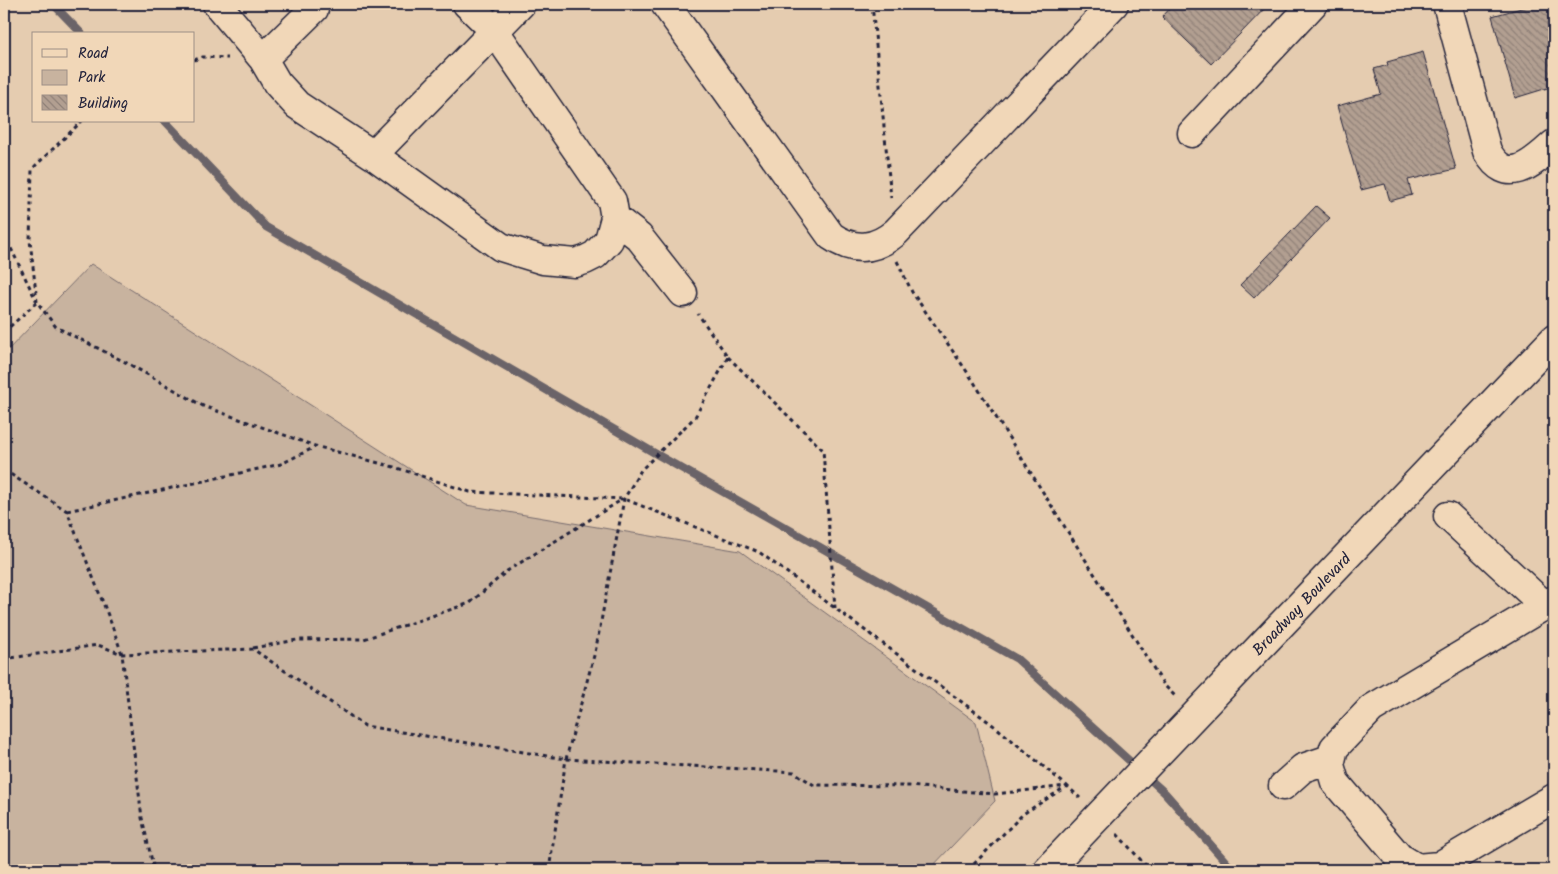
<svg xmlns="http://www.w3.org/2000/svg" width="1558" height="874" font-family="Kalam,sans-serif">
	<defs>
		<pattern id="building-back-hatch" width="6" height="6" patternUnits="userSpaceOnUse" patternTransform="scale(1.25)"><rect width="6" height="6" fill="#b29f91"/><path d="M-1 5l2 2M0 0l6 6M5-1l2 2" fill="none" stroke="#908178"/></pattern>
	</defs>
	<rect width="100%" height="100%" fill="#e5ccb0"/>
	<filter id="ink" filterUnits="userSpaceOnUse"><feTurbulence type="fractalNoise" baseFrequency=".02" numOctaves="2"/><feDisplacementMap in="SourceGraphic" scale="10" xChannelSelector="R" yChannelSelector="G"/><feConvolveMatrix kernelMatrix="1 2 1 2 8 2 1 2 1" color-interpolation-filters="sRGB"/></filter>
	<g filter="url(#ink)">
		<path fill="#c8b39f" stroke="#756a6d" d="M91,264l375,241 274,46 236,171 19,79 -66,69h-925v-516z"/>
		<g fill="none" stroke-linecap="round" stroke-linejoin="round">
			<path stroke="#6b6367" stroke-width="8" d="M53,4l29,30
				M165,121l101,106 392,228 359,204 148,134 68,77"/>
		</g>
		<path fill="url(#building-back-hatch)" stroke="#22223b" d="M1174,4h95l-58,60 -49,-47z
			M1536,4h14l4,14v68l-39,12 -23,-82z
			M1423,52l33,117 -48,11 4,15 -22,6 -5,-17 -24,6 -24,-84 44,-12 -7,-25 14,-4 -1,-3z
			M1316,206l14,12 -76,80 -14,-13z"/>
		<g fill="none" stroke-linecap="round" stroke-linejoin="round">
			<g stroke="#22223b" stroke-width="31">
				<path id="minor" d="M217,4l46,55
					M665,4l166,232c23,16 44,14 65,-4l218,-228
					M1447,4l40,147c20,37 46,12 67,-7
					M314,9l-51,50 14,24 20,22 76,50 128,92 42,13 32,3 10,-3 10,-5 14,-15 6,-22 -3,-17 -118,-171 -27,-26
					M1192,133l121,-129
					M373,155l148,-151
					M615,218l24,19 44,56
					M1448,516l97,90
					M1554,600l-183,109 -37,39 -4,17 5,17 64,75 18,11 22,-2 115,-68
					M1283,786l20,-18 27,-9"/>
			</g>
			<g stroke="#22223b" stroke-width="31">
				<g id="major">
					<path id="s1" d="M1047,870l507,-531"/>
				</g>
			</g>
			<path stroke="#22223b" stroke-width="3" stroke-dasharray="4 4" stroke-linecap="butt" d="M872,4l19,194
				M194,60l9,-3 25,1
				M4,234l32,66
				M897,261l15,31 60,87 192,306 13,13
				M37,302l-7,-62 2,-71 50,-48
				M4,332l33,-30 19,25 71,36 76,43 112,40 79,21 76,25 154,7 135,53 238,176 70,58 -44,28 -55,56
				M728,357l95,93 12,158
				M4,470l63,41 44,112 11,31 20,164 12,52
				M67,511l214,-47 34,-17
				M253,648l44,-8 67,-1 106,-36 37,-32 116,-72
				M4,659l94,-14 24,9 131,-5 112,77 201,33 228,13 20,13 95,1 86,8 72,-8 13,12
				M1117,834l33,36
				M549,870l17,-111 30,-111 28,-149 17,-29 54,-53 33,-60 -30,-43"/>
			<use href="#minor" stroke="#f1d7b8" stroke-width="28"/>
			<use href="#major" stroke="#f1d7b8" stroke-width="28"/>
		</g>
	</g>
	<g text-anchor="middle" stroke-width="4" stroke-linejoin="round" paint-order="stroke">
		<g font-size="16" fill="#22223b" stroke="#f1d7b8">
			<text dy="6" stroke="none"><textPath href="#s1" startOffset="368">Broadway Boulevard</textPath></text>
		</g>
	</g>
	<rect width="1558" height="874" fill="none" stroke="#f1d7b8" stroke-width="20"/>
	<rect x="10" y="10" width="1538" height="854" fill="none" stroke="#22223b" stroke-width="2" filter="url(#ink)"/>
	<rect x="32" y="32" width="162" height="90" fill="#f1d7b8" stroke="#9e8f86"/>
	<rect x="42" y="49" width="25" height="8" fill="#f1d7b8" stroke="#9e8f86"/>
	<text x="78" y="58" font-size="15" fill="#22223b">Road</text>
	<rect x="42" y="70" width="25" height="15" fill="#c8b39f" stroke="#9e8f86"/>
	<text x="78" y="82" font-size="15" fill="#22223b">Park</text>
	<rect x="42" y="95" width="25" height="15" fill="url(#building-back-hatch)" stroke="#9e8f86"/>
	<text x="78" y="108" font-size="15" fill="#22223b">Building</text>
</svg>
